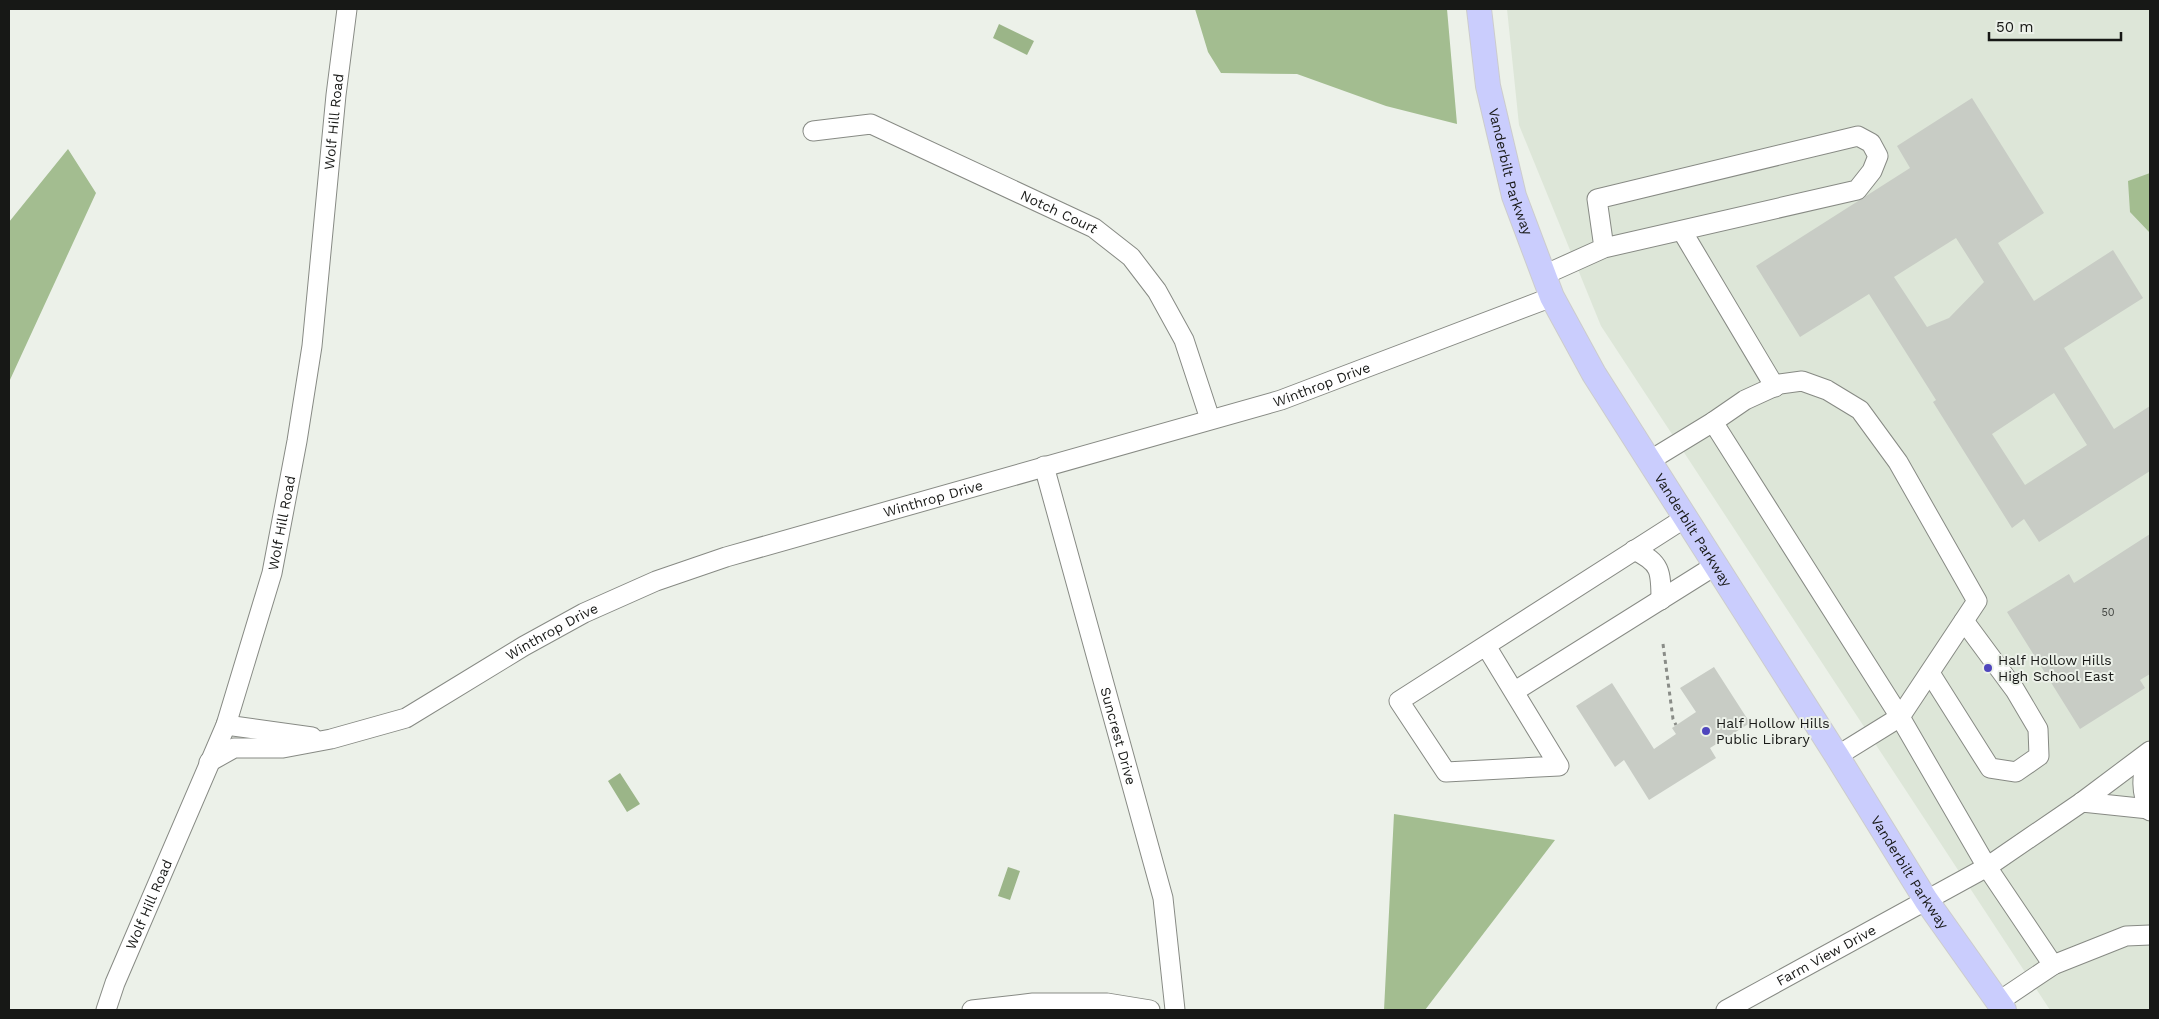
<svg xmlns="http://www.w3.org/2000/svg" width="2159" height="1019" font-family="'Work Sans',sans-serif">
	<rect width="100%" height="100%" fill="#ecf1e9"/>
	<path fill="#dde6d8" d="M1507,9h643v1001h-100l-449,-684 -82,-201z"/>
	<path fill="#a3bd90" d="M1195,9h252l10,115 -71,-18 -89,-32 -76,-1 -13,-21z
		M68,149l28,44 -87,189v-160z
		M2150,173v60l-20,-21 -2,-31z
		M1394,814l161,26 -130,170h-41z"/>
	<path fill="#9bb588" d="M999,24l35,17 -7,14 -34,-17z
		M620,773l20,31 -13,8 -19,-31z
		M1008,867l12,4 -10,29 -12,-4z"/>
	<path fill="#c8ccc5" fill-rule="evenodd" d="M1972,98l72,115 -46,30 36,58 79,-51 30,48 -79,50 50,81 36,-23v65l-111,71 -15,-23 -12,9 -79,-126 3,-2 -67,-106 -69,43 -44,-71 154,-98 -13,-22zM1956,238l28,44 -35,36 -22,9 -33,-50zM2054,393l33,52 -62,40 -33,-51z
		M2150,534v140l-10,6 5,8 -65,41 -73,-117 62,-38 5,9z
		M1714,667l36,56 -40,25 6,10 -67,42 -25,-40 -9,7 -39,-61 36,-23 42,66 22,-15 -4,-6 24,-16 -16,-24z"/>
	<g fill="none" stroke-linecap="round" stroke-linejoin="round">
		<g stroke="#878a84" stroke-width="21">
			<g id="minor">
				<path id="s1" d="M813,131l58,-7 223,104 37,29 26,34 27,49 26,79"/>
				<path d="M1682,231l93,156"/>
				<path d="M1544,275l60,-27 253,-58 15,-19 6,-15 -7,-13 -13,-7 -261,63 7,49"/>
				<path d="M1713,422l187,295 87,150 66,98"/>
				<path d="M1649,461l64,-39 32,-22 35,-16 22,-3 25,9 33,20 38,52 79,139 -77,116 -63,39"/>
				<path id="s2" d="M1044,466l119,432 12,112"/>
				<path d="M1634,550c27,13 27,21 27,50"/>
				<path d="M1486,646l73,120 -113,6 -47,-71 286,-183"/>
				<path d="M1930,673l60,95 26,4 23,-16 -1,-27 -23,-39 -51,-69"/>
				<path d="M1515,691l201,-126"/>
				<path d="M226,725l86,12"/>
				<path d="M2150,756c-10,17 -9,38 0,55"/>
				<path id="s3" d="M209,762l25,-14h49l48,-9 75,-21 118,-72 60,-33 72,-32 70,-24 555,-157 271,-103"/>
				<path d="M2082,802l67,7"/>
				<path d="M1998,1002l55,-37 73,-29 24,-1"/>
				<path id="s4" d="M106,1010l9,-27 111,-258 46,-152 25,-132 15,-95 24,-251 11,-86"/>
				<path d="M972,1010l61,-7h74l43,7"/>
				<path id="s5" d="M1726,1010l261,-143 95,-65 68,-51"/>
			</g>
		</g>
		<g stroke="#ccc" stroke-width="26">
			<g id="major">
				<path id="s6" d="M1479,9l9,77 26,110 38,101 42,77 243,382 89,144 78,110"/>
			</g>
		</g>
		<path stroke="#898c87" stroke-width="3" stroke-dasharray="4 4" stroke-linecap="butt" d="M1663,644l10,75 3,6"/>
		<use href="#minor" stroke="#fff" stroke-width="19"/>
		<use href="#major" stroke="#cacdfd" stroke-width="24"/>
	</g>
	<g fill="#4f46bd" stroke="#ecf1e9" stroke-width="2">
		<circle cx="1988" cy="668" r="5"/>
		<circle cx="1706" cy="731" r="5"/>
	</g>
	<g text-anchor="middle" stroke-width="4" stroke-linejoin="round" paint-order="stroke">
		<g font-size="11" fill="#434542">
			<text x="2108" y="616">50</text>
		</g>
		<g font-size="14" fill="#171816" stroke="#ecf1e9">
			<text dy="5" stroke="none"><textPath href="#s4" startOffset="924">Wolf Hill Road</textPath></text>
			<text dy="5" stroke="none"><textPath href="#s6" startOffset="166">Vanderbilt Parkway</textPath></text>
			<text dy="5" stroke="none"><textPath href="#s1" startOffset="266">Notch Court</textPath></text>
			<text dy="5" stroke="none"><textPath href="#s3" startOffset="1184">Winthrop Drive</textPath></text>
			<text dy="5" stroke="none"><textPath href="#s3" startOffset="779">Winthrop Drive</textPath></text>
			<text dy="5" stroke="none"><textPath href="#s4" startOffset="519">Wolf Hill Road</textPath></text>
			<text dy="5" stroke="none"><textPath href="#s6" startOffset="571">Vanderbilt Parkway</textPath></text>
			<text dy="5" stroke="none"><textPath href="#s3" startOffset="374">Winthrop Drive</textPath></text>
			<text dy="5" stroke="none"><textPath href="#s2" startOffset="280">Suncrest Drive</textPath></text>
			<text dy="5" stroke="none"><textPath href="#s6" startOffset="976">Vanderbilt Parkway</textPath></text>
			<text dy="5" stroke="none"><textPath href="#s4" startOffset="114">Wolf Hill Road</textPath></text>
			<text dy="5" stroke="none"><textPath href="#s5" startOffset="114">Farm View Drive</textPath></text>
		</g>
		<g font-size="14" fill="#171816" stroke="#ecf1e9" text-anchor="start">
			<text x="1998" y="665">Half Hollow Hills<tspan x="1998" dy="16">High School East</tspan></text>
			<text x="1716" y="728">Half Hollow Hills<tspan x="1716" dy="16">Public Library</tspan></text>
		</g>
	</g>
	<rect width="2159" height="1019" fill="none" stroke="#171816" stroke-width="20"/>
	<path d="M1989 32v8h132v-8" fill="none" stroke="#171816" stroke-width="2.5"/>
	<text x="1996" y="32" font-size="15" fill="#171816" stroke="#ecf1e9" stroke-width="4" paint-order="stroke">50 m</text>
</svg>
